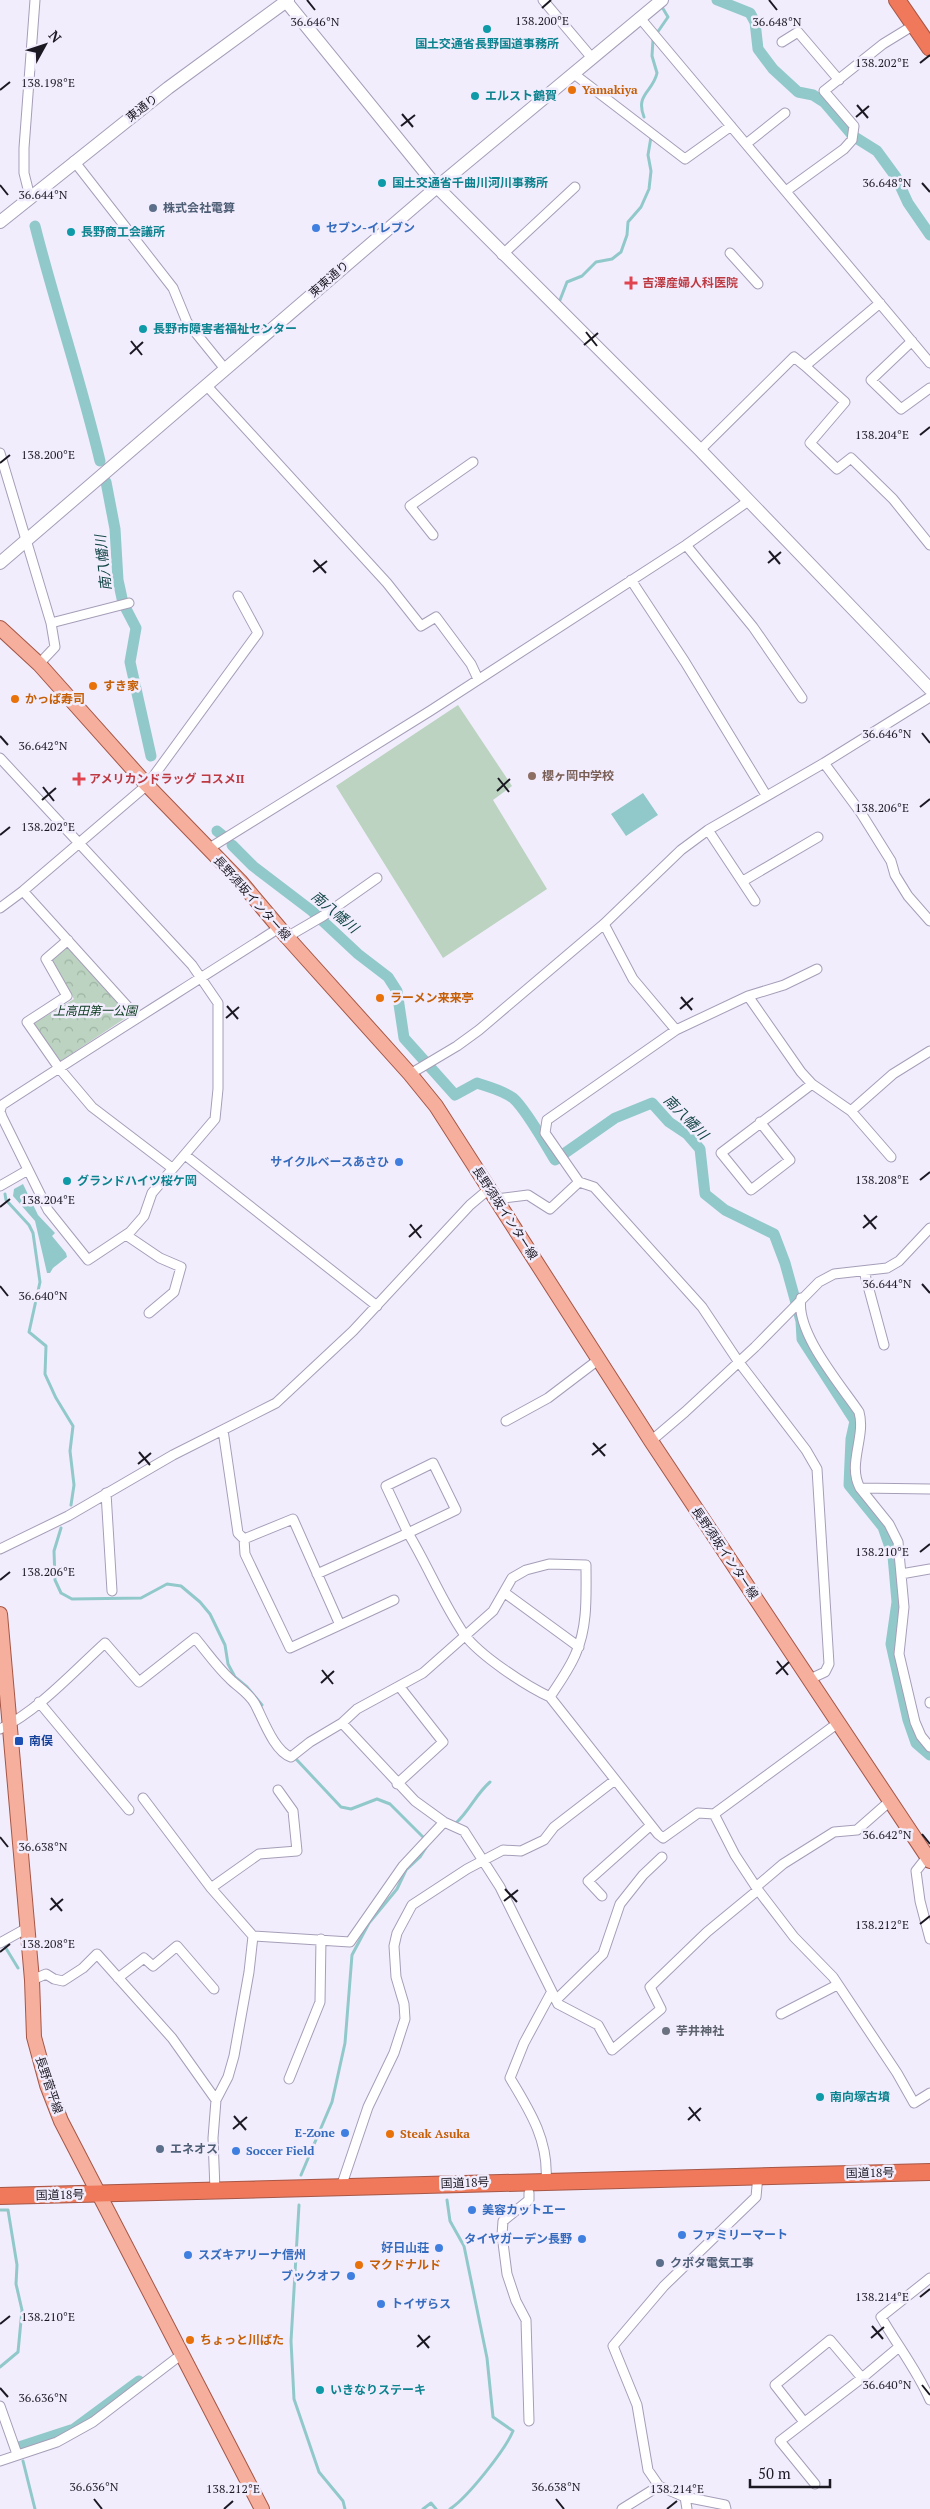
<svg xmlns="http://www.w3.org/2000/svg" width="930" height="2509" font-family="'PT Serif','Noto Sans JP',serif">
	<defs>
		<pattern id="park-crowns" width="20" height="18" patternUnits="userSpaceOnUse" patternTransform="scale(1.25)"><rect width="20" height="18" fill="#bbd3c0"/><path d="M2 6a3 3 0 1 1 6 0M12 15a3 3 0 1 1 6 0" fill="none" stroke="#a0b5a5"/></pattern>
	</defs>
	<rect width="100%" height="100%" fill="#f2edfd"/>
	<path fill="#bbd3c0" d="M458,705l54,81 -19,14 54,89 -104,69 -107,-172z"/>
	<path fill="url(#park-crowns)" d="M69,946l61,69 -71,47 -26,-38 41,-25 -23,-38z"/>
	<path fill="#91c9ca" d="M643,793l15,22 -32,21 -15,-22z
		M23,1184l15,31 17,18 -3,3 14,17 1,4 -14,11 -3,5h-3l-12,-52 -22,-25 1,-7z"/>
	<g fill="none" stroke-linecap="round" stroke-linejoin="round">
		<path stroke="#91c9ca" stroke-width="3" d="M657,33l11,-16 -6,-10
			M644,117c-9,-23 9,-25 13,-44l-5,-17 1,-17
			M560,300l7,-18 15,-6 14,-14 16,-3 9,-7 6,-17 1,-13 13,-15 8,-18 2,-18 -3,-16 3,-18
			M5,1194l1,6 23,25 4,8 7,49 -11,50 17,14 -1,28 11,24 17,28 -3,25 4,34 -3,20
			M61,1528l-7,23 1,29 6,13 11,6 69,-1 26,-14 14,2 19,16 10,12 15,31 3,19 7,13 12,10 15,18
			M296,1759l45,48 10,2 26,-10 13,5 36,36
			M456,1823c14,-13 20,-29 34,-41
			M4,1945l14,23
			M301,2175l31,-73 13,-59 7,-88 17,-32 28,-34 9,-19 14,-13 7,-11
			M447,2200l3,21 14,25 23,112 6,59 20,14c-8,19 -45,66 -63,78
			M299,2205l-8,136 3,58 25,73 24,29 2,8
			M0,2210h8l9,55 -1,19 6,26 -4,42 -18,15
			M23,2461l12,48
			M423,2509l8,-6 5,6"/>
		<path stroke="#91c9ca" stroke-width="11" d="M717,0l33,13 5,9 3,27 15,20 25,23 15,3 11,7 29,34 24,15 19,26 12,26 22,32
			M35,226c20,79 46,155 65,235
			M106,482l9,47 3,51 5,23 13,25 -6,34 21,94
			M217,831l5,4
			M232,845l21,21 59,45 46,43 30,23 9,14 7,47 51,57 22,-12c12,4 25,7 36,15 12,10 33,47 42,62l60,-42 37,-15 17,19 18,12 13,15 5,45 20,16 49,24 11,29 16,58 1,18 53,82 -4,18 -2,46 34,42 10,29 4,46 -6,42 17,76 8,23 14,12
			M19,2447l55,-18 65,-48"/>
		<g stroke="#a69eb8" stroke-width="11">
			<path id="street" d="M543,0l49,58
				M640,18l290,345
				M782,42l16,-10 41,48
				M574,74l111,85 46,-33
				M746,144l39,-31
				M74,161l99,127 14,34 38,47
				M786,191l58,-42 8,-9 2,-14 -30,-35 59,-47 31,-19
				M30,197l-6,-24v-25l11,-148
				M730,253l28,31
				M502,255l73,-68
				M912,341l-41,39 30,29 29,-21
				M805,366l40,36 -35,41 27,26 14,-11 42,41 37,46
				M206,385l181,198 34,43 15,-9 35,47 7,15
				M700,450l94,-93 11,9 75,-63
				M0,453l51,170 4,24 -16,17
				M433,535l-23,-29 63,-44
				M686,545l67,82 49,71
				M631,580l54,82 81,133
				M51,623l78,-20
				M0,758l192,207 26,38v86l-3,30 -63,74 -8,23 -14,16 -42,28 -40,-50 -46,-93 -2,-6 2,-6c92,-60 185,-118 277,-177
				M824,763l37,50 30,48 4,14 13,21 22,25
				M708,830l47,71
				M208,849l222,-138 256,-166 61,-43
				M743,881l75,-44
				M23,891l114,126
				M0,908l23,-17 124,-106 111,-152 -20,-37
				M604,924l29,55 43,51
				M287,937l36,-21 54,-38
				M68,940l-22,19 21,37 -40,26 32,46 33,39 80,61
				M748,996l53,76 11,12 39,27 42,-37 37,-23
				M410,1074l47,-28 22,-16 125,-106 77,-74 27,-20 116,-67 106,-66
				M851,1111l40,46
				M760,1122l30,38 -39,30 -30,-37 91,-69
				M185,1155l192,151
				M579,1182l15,5 108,120 36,54 68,89 11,19 12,195 -4,8 -15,7
				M0,1186l28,-16
				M496,1199l32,-4 22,14 29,-27 -34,-49 2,-13 129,-90 72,-34 36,-11 33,-16
				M126,1235l34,23 21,9 -7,25 -25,21
				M864,1271l20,74
				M801,1298c-6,34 39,86 58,114 7,25 -12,52 1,76l70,1
				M506,1421l42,-23 50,-38
				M223,1430l15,103 6,6 49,-20 47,106 -50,23 -45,-94 -1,-15
				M651,1441l34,-29 70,-65 64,-65 15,-8 53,-6 12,-7 31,-33
				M433,1463l23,47 -48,23 -22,-47z
				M860,1488l29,36 9,18 6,65 -5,47 16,68 6,14 9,11
				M106,1493l6,98
				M0,1549l68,-33 105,-61 103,-52 77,-72 117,-126 19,-16
				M317,1574l91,-41c20,33 34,69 56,101 15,21 62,52 86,63l108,137 5,4 35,-25 16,1 21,41 23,35 36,47 39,40 64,96 17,30 16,-10
				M901,1574l29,-5
				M505,1593l74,54
				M340,1625l54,-25
				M39,1702l90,108
				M930,1702v1
				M342,1723l73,78 29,21 20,9 36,56 58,117 40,21 14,25 49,-41 -11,-22 57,-55 51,-42
				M0,1729c38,-18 74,-58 105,-86l34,39 56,-44c11,13 22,29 35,41 8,8 19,14 25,25 8,15 19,47 36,53l19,-15 32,-19 15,-14 66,-36 70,-62 19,-33 14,-8 23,-6 37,1c0,29 2,61 -10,88 -6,15 -17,30 -26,44
				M397,1784l46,-42 -44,-56
				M143,1798l68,90 42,48
				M714,1814l124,-91
				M927,1857l-11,14 4,30 10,38
				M756,1887l27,-23 51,-32 23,-2 33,-29
				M211,1888l48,-34 38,-3 -4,-40 -15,-21
				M602,1896l-14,-15 63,-56
				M0,1943l27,-15
				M118,1978l26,-20 9,8 24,-20 37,43
				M32,1980l14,-6 8,5 9,2 20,-13 14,-14 75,84 44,62
				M556,2000l47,-46 17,-50 23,-29 19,-18
				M781,2014l56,-29
				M289,2079l31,-77 1,-63
				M546,2181c3,-40 -16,-70 -36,-103l14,-35 27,-50
				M341,2187l27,-80 26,-54 11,-34 -1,-15 -8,-27 -2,-31 3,-13 15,-28 55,-36 36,-19 18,1 23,-11 10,-13 61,-47
				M215,2190l-2,-52 3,-38 12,-23 6,-21 15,-84 4,-36 97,6 53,-76 41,-44
				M930,2278l-49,39c16,28 36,53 49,83
				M0,2406l17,48
				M529,2421l-3,-101 -10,-19 -9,-27 -5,-39 1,-14 26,-21v-7
				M804,2422l-29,-37 55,-45 32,38
				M0,2461l57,-19 36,-20 89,-68
				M815,2484l-35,-43 82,-63 37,-31
				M685,2497l2,12
				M622,2509l37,-23
				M726,2509l-1,-4 -40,-8 -26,-11 -11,-16 -11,-65 -24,-59 51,-60 92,-89 2,-22"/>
		</g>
		<g stroke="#a69eb8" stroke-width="14">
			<path id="secondary" d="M285,0l152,187 263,263 230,239
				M0,222l168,-134 120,-88
				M0,563l437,-376 225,-187"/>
		</g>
		<g stroke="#a65747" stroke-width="16">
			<path id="primary" d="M0,628l39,36 108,121 93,96 47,56 123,137 26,32 215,335 279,420
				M0,1614l32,366 2,57 13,48 14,36 201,388"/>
		</g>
		<g stroke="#a65747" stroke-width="18">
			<path id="highway" d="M897,0l33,48
				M0,2196l930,-24"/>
		</g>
		<use href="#street" stroke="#fff" stroke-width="9"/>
		<use href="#secondary" stroke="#fff" stroke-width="12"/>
		<use href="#primary" stroke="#f5af9c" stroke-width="14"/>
		<use href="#highway" stroke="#ef795a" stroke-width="16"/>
	</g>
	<path fill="none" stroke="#1d1923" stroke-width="2" d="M307,0l8,10M769,0l8,10M542,8l9,-8M920,63l10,-8M0,90l10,-8M857,105l11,13M402,114l11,13M856,117l13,-11M401,126l14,-11M922,183l8,9M0,185l8,10M586,332l11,14M131,341l11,14M584,345l14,-12M130,354l13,-12M920,435l10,-8M0,463l10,-8M769,551l11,13M314,560l12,13M768,563l13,-11M313,572l14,-11M922,733l8,10M0,736l8,9M498,778l11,14M43,787l11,14M497,791l13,-12M42,800l14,-12M920,807l10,-8M0,835l10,-8M681,997l11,13M227,1006l11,13M680,1009l13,-11M226,1018l13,-11M920,1180l10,-8M0,1207l10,-8M864,1215l12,14M410,1224l11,14M863,1228l14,-12M409,1237l13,-12M922,1284l8,9M0,1286l8,10M593,1443l12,13M139,1452l11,13M592,1455l14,-11M138,1464l13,-11M920,1552l10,-8M0,1580l10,-8M777,1661l11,14M322,1670l11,14M776,1674l13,-12M321,1683l13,-12M922,1834l8,10M0,1837l8,10M505,1889l12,13M51,1898l11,13M504,1901l14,-11M50,1910l13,-11M920,1924l10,-8M0,1952l10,-8M689,2107l11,14M234,2116l12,14M688,2120l13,-12M233,2129l14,-12M920,2297l10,-8M0,2324l10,-8M872,2326l11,13M418,2335l11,13M871,2338l13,-11M417,2347l13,-11M922,2385l8,10M0,2388l8,9M94,2499l8,10M556,2499l8,10M224,2509l9,-8M667,2509l10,-8"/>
	<g fill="#0f9aa8" stroke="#f2edfd" stroke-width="2">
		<circle cx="487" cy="29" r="5"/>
		<circle cx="475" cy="96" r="5"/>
		<circle cx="382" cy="183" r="5"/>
		<circle cx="71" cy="232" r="5"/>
		<circle cx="143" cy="329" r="5"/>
		<circle cx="67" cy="1181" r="5"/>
		<circle cx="820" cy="2097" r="5"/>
		<circle cx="320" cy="2390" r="5"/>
	</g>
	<g fill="#e8710a" stroke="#f2edfd" stroke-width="2">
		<circle cx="572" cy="90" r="5"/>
		<circle cx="93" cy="686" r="5"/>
		<circle cx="15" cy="699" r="5"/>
		<circle cx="380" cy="998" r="5"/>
		<circle cx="390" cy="2134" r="5"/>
		<circle cx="359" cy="2265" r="5"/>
		<circle cx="190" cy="2340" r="5"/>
	</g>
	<g fill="#5c6f8a" stroke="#f2edfd" stroke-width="2">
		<circle cx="153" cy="208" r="5"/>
		<circle cx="160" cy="2149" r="5"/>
		<circle cx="660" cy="2263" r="5"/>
	</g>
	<g fill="#3f7fe0" stroke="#f2edfd" stroke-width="2">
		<circle cx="316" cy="228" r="5"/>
		<circle cx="399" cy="1162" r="5"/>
		<circle cx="345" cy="2133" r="5"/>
		<circle cx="236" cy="2151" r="5"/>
		<circle cx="472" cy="2210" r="5"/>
		<circle cx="682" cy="2235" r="5"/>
		<circle cx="582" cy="2239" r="5"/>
		<circle cx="439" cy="2248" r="5"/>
		<circle cx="188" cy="2255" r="5"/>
		<circle cx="351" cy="2276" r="5"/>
		<circle cx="381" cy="2304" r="5"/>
	</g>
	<g fill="#e0444e" stroke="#f2edfd" stroke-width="2">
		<path d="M628.5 275.5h5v5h5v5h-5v5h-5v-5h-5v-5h5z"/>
		<path d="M76.5 771.5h5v5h5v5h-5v5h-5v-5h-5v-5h5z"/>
	</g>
	<circle fill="#8d6e63" stroke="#f2edfd" stroke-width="2" cx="532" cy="776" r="5"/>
	<rect fill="#1a4fb4" stroke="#f2edfd" stroke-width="2" x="14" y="1736" width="10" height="10" rx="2.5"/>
	<circle fill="#6b7280" stroke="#f2edfd" stroke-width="2" cx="666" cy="2031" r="5"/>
	<g text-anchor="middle" stroke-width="5" stroke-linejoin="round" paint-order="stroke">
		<g font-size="12" font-weight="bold" fill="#0d838f" stroke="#f2edfd" text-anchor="start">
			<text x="487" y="48" text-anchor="middle">国土交通省長野国道事務所</text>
			<text x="485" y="100">エルスト鶴賀</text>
			<text x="392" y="187">国土交通省千曲川河川事務所</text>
			<text x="81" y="236">長野商工会議所</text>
			<text x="153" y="333">長野市障害者福祉センター</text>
			<text x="77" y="1185">グランドハイツ桜ケ岡</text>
			<text x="830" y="2101">南向塚古墳</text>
			<text x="330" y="2394">いきなりステーキ</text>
		</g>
		<g font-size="12" font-weight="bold" fill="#c56008" stroke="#f2edfd" text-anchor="start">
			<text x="582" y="94">Yamakiya</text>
			<text x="103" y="690">すき家</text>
			<text x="25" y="703">かっぱ寿司</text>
			<text x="390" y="1002">ラーメン来来亭</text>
			<text x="400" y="2138">Steak Asuka</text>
			<text x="369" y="2269">マクドナルド</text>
			<text x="200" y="2344">ちょっと川ばた</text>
		</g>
		<g font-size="12" fill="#1d1923" stroke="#f2edfd">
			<text transform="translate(142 108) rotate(-38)" y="4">東通り</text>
			<text transform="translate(329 279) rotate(-41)" y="4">東東通り</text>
			<text transform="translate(252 898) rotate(48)" y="4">長野須坂インター線</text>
			<text transform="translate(505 1213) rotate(57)" y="4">長野須坂インター線</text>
			<text transform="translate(725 1553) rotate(56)" y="4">長野須坂インター線</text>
			<text transform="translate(49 2085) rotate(71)" y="4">長野菅平線</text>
			<text transform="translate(870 2173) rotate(-1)" y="4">国道18号</text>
			<text transform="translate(465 2183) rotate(-2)" y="4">国道18号</text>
			<text transform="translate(60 2195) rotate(-1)" y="4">国道18号</text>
		</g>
		<g font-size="12" font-weight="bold" fill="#4e5e75" stroke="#f2edfd" text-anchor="start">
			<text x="163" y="212">株式会社電算</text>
			<text x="170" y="2153">エネオス</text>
			<text x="670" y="2267">クボタ電気工事</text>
		</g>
		<g font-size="12" font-weight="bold" fill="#366cbe" stroke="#f2edfd" text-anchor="start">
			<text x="326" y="232">セブン-イレブン</text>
			<text x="389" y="1166" text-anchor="end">サイクルベースあさひ</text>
			<text x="335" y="2137" text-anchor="end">E-Zone</text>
			<text x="246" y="2155">Soccer Field</text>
			<text x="482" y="2214">美容カットエー</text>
			<text x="692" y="2239">ファミリーマート</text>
			<text x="572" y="2243" text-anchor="end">タイヤガーデン長野</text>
			<text x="429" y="2252" text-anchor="end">好日山荘</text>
			<text x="198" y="2259">スズキアリーナ信州</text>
			<text x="341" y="2280" text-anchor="end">ブックオフ</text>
			<text x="391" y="2308">トイザらス</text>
		</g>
		<g font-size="12" font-weight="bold" fill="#be3a42" stroke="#f2edfd" text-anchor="start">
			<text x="642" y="287">吉澤産婦人科医院</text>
			<text x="89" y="783">アメリカンドラッグ コスメII</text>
		</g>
		<g font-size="12" font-weight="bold" fill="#785e54" stroke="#f2edfd" text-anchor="start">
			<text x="542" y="780">櫻ヶ岡中学校</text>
		</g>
		<g font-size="12" font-style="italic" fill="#08371b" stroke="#f2edfd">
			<text x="95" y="1015">上高田第一公園</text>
		</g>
		<g font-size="12" font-weight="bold" fill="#164399" stroke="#f2edfd" text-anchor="start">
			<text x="29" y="1745">南俣</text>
		</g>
		<g font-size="12" font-weight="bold" fill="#5b616d" stroke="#f2edfd" text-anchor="start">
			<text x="676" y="2035">芋井神社</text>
		</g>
		<g font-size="14" font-style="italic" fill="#134648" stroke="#f2edfd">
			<text transform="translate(103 563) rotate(-96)" y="5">南八幡川</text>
			<text transform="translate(335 912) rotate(40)" y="5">南八幡川</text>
			<text transform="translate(686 1117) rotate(45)" y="5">南八幡川</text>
		</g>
	</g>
	<g font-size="12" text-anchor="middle" fill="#1d1923" stroke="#f2edfd" stroke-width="5" stroke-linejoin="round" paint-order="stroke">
		<text x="542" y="25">138.200°E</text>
		<text x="315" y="26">36.646°N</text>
		<text x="777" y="26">36.648°N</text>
		<text x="882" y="67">138.202°E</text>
		<text x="48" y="87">138.198°E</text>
		<text x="887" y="187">36.648°N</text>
		<text x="43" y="199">36.644°N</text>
		<text x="882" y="439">138.204°E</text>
		<text x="48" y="459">138.200°E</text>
		<text x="887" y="738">36.646°N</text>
		<text x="43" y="750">36.642°N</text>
		<text x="882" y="812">138.206°E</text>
		<text x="48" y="831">138.202°E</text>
		<text x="882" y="1184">138.208°E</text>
		<text x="48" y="1204">138.204°E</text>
		<text x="887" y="1288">36.644°N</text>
		<text x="43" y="1300">36.640°N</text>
		<text x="882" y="1556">138.210°E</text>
		<text x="48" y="1576">138.206°E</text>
		<text x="887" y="1839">36.642°N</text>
		<text x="43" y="1851">36.638°N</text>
		<text x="882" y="1929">138.212°E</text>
		<text x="48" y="1948">138.208°E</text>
		<text x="882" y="2301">138.214°E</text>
		<text x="48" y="2321">138.210°E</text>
		<text x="887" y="2389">36.640°N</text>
		<text x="43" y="2402">36.636°N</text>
		<text x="94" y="2491">36.636°N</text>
		<text x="556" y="2491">36.638°N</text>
		<text x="233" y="2493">138.212°E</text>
		<text x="677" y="2493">138.214°E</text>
	</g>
	<g transform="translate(45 45) rotate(50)" stroke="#f2edfd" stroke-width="4" paint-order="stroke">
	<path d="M0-4L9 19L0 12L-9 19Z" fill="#1d1923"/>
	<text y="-8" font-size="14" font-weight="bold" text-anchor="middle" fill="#1d1923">N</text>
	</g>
	<path d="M750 2479v8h80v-8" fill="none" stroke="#1d1923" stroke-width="2.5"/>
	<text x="758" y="2479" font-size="15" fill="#1d1923" stroke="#f2edfd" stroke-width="4" paint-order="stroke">50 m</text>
</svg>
